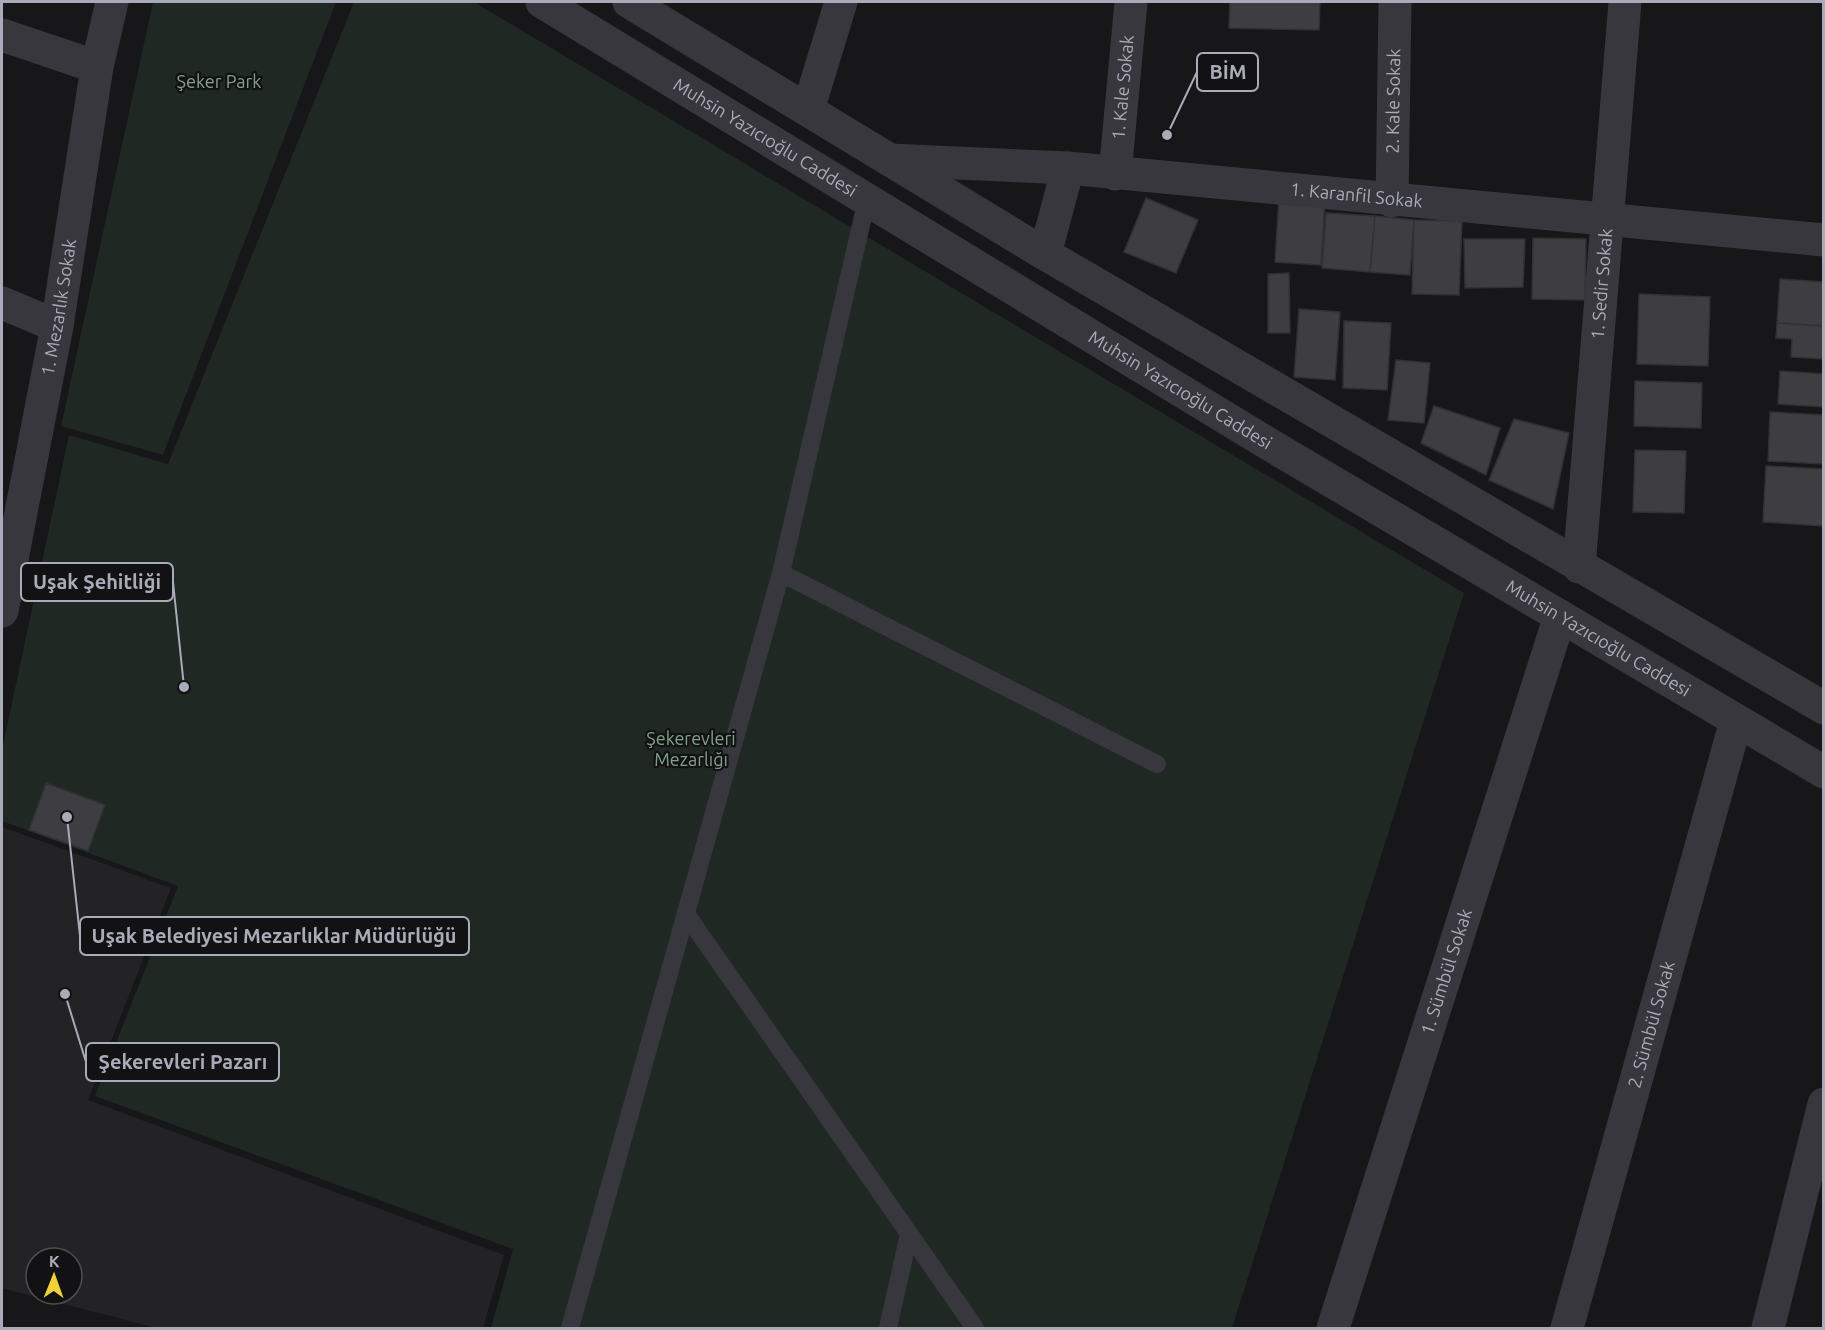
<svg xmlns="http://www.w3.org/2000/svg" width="1825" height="1330" font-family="Ubuntu,sans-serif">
	<rect width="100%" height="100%" fill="#171618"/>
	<path fill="#232225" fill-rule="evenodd" d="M2,827l169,61 -83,212 416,155 -21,73h-327l-154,-40zM36,1258h36v36h-36z"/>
	<path fill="#202823" d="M153,2h183l-173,453 -102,-29z
		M354,2h120l990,591 -232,735h-741l22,-79 -418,-153 83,-210 -176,-65v-71l67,-315 99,29z"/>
	<path fill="#3e3e42" stroke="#313034" stroke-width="1.5" d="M1230,2h90l-1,28 -90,-2z
		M1146,198l52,22 -22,53 -52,-21z
		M1279,198l46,2 -4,65 -46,-3z
		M1326,213l49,3 -5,56 -48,-4z
		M1375,216l39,4 -4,55 -40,-3z
		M1414,220l48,1 -3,74 -47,-1z
		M1533,238l53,1 -1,61 -53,-1z
		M1464,239h61l-2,48 -58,1z
		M1289,273l1,60h-22v-59z
		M1780,279l44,3v44l-47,-3z
		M1639,294l71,3 -2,69 -71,-2z
		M1299,309l41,3 -5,68 -41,-3z
		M1344,321l47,2 -4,67 -44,-2z
		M1777,323l47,3v33l-33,-2 1,-18 -16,-1z
		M1396,360l34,3 -6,60 -36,-3z
		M1780,371l44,3v33l-46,-3z
		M1635,381l67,2 -1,45 -67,-2z
		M1434,406l66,22 -14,47 -65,-32z
		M1770,412l54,3v49l-56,-3z
		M1514,419l55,14 -16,76 -64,-29z
		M1635,450l51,1 -2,62 -51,-1z
		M1766,466l58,3v57l-61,-4z
		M46,783l59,22 -17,46 -59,-21z"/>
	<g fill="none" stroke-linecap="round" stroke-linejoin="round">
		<path stroke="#38373d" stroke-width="18" d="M781,573l376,191
			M686,914l289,414
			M570,1328l211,-755 86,-374
			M888,1328l21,-94"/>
		<g stroke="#38373d" stroke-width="33">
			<path d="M2,35l95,32"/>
			<path d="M808,110l33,-108"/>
			<path id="s1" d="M890,160l178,8 756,72"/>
			<path id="s2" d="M1115,174l16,-172"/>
			<path id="s3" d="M1392,201l3,-199"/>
			<path d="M1045,254l23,-86"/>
			<path d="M2,303l55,23"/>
			<path id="s4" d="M1579,567l46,-565"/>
			<path id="s5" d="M1333,1328l227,-712"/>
			<path id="s6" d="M1567,1328l169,-607"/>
			<path d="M1768,1328l56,-224"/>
		</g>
		<g stroke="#38373d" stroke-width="33">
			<path id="s7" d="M542,2l725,441 557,329"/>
			<path d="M629,2l416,252 779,454"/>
			<path id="s8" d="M2,611l55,-285 40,-259 15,-65"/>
		</g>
	</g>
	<g text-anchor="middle" stroke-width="4.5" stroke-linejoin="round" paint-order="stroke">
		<g font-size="18" fill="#80a388" stroke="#121113">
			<text x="219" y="88">Şeker Park</text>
			<text x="691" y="745">Şekerevleri<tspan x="691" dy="21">Mezarlığı</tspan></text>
		</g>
		<g font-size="18" fill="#a9abb8" stroke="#121113">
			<text dy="6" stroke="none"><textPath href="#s2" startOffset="87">1. Kale Sokak</textPath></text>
			<text dy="6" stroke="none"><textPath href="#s3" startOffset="100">2. Kale Sokak</textPath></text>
			<text dy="6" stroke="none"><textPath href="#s7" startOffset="261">Muhsin Yazıcıoğlu Caddesi</textPath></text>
			<text dy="6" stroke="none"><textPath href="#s1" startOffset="468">1. Karanfil Sokak</textPath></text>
			<text dy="6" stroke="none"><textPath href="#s4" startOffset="284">1. Sedir Sokak</textPath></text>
			<text dy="6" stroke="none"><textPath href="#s8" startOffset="309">1. Mezarlık Sokak</textPath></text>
			<text dy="6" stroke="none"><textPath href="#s7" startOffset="747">Muhsin Yazıcıoğlu Caddesi</textPath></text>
			<text dy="6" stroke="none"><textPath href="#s7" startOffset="1233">Muhsin Yazıcıoğlu Caddesi</textPath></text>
			<text dy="6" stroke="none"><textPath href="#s5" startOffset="374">1. Sümbül Sokak</textPath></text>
			<text dy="6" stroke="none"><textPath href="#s6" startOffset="315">2. Sümbül Sokak</textPath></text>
		</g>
	</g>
	<path fill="none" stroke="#a9abb8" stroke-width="2" d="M1167 135L1197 72M184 687L173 582M67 817L80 936M65 994L86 1062"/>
	<g fill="#a9abb8" stroke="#121113" stroke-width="2">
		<circle cx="1167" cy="135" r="6"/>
		<circle cx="184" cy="687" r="6"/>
		<circle cx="67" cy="817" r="6"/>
		<circle cx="65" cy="994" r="6"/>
	</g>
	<g fill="#121113" stroke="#a9abb8" stroke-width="2">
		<rect x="1197" y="53" width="61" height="38" rx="6"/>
		<rect x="21" y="563" width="152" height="38" rx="6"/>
		<rect x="80" y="917" width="389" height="38" rx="6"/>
		<rect x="86" y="1043" width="193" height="38" rx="6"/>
	</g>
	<g font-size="20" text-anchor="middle" font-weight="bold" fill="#a9abb8">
		<text x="1228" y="79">BİM</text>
		<text x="97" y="589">Uşak Şehitliği</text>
		<text x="274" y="943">Uşak Belediyesi Mezarlıklar Müdürlüğü</text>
		<text x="183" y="1069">Şekerevleri Pazarı</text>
	</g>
	<rect width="1825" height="1330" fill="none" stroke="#a9abb8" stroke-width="6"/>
	<g transform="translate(54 1276) rotate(1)"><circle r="28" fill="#121113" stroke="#4e4f55" stroke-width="1.5"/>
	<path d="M0-4.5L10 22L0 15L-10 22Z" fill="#efd238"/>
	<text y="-9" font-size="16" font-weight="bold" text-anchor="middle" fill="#a9abb8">K</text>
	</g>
</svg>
